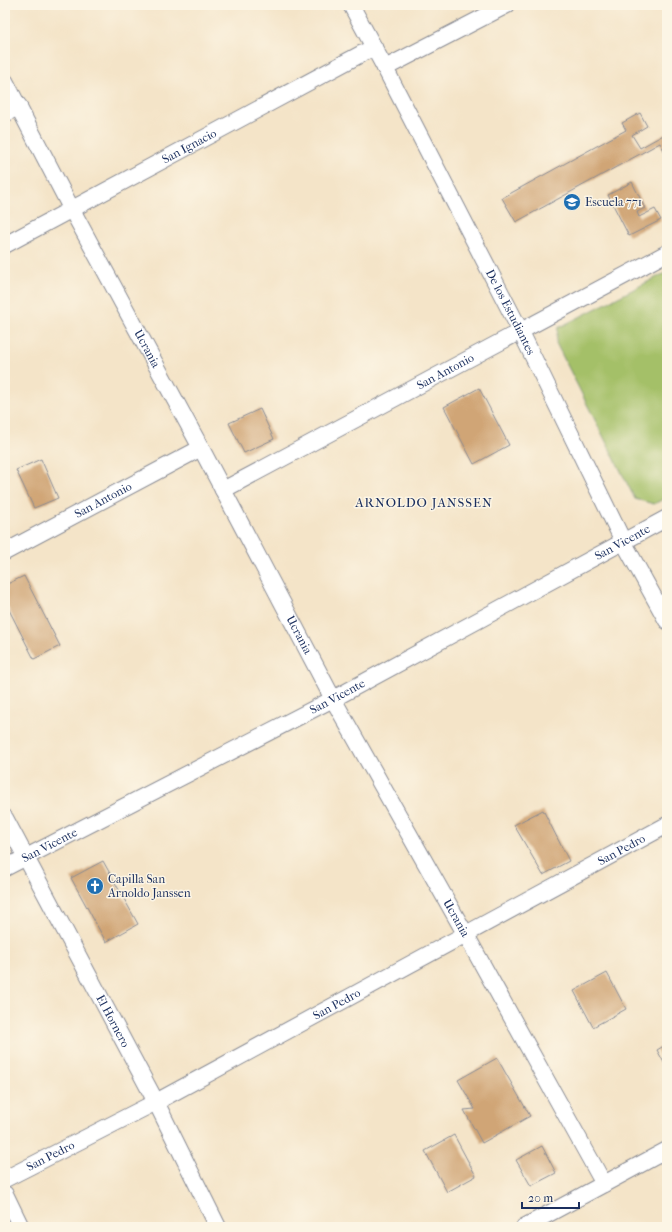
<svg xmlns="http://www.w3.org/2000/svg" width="672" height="1232" font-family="'IM FELL French Canon',serif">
	<rect width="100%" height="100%" fill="#fcf5e5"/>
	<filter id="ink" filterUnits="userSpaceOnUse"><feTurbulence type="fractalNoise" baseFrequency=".025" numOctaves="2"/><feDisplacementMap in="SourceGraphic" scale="8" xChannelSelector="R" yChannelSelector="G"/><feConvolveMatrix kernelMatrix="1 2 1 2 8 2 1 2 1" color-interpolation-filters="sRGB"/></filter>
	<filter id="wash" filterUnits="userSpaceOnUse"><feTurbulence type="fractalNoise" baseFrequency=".012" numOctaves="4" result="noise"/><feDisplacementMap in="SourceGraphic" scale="16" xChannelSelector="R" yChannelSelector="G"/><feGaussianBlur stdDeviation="0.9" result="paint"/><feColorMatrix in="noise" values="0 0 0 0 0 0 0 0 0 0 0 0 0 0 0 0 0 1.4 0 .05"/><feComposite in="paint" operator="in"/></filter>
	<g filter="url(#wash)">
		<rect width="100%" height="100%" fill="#f4e4c8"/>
		<path fill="#a4c067" stroke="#607862" d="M667,272v225l-13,7 -19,-5 -79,-156 2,-15z"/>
		<g id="blocks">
			<path fill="#d0a576" d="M640,113l7,13 -15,9 8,13 27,-15v23l-7,-13 -144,79 -14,-24 124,-68 -4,-7z
				M632,182l13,26 -8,4 2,5 16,-8 6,11 -32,16 -21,-41z
				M479,388l30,57 -35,19 -30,-57z
				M260,409l14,30 -30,14 -15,-30z
				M41,459l17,39 -24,10 -18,-38z
				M24,576l36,70 -26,13 -29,-57v-17z
				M543,810l26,51 -26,14 -29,-50z
				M103,861l35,63 -32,18 -35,-64z
				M607,973l19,36 -33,18 -19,-36z
				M667,1044v24l-10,-18z
				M497,1058l33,58 -48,27 -18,-33 11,-1 -17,-29z
				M454,1135l22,41 -29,16 -22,-41z
				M542,1146l14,27 -25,13 -15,-26z"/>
		</g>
	</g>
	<g filter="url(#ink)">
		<use href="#blocks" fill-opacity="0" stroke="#888a93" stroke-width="1"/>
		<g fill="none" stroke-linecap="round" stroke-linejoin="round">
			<g stroke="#888a93" stroke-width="18">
				<g id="minor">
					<path id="s1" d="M351,5l34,63 135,262 103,211 44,80"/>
					<path d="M385,68l122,-63"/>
					<path id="s2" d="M5,81l67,129 129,238 132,251 133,236 138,249"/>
					<path d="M5,114l14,-8"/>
					<path id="s3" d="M5,245l369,-198"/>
					<path id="s4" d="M223,490l444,-237"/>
					<path id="s5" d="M5,552l196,-104"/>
					<path id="s6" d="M5,818l151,284 62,125"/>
					<path id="s7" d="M5,868l328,-169 334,-181"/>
					<path id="s8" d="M5,1179l151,-77 511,-277"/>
					<path d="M5,1194l16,33"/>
					<path d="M524,1227l143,-77"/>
				</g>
			</g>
			<use href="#minor" stroke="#fff" stroke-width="16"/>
		</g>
	</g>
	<defs>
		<g id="school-disc" transform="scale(0.9)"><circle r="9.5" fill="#1f6fb2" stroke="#fcf5e5"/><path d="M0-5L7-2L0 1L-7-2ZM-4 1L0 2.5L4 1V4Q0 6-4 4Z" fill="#fff"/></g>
		<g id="church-disc" transform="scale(0.9)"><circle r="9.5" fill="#1f6fb2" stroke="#fcf5e5"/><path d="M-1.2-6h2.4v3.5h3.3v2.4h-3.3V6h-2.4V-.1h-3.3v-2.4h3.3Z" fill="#fff"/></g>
	</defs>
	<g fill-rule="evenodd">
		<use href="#school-disc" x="572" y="202"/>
		<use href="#church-disc" x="95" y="886"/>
	</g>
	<g text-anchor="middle" stroke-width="3" stroke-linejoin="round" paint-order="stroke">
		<g font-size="12" fill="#1b2f5e" stroke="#fcf5e5">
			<text dy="4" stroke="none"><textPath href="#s3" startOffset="209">San Ignacio</textPath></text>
			<text dy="4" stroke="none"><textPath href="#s1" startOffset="346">De los Estudiantes</textPath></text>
			<text dy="4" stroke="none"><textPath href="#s2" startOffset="303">Ucrania</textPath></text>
			<text dy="4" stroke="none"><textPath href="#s4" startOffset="252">San Antonio</textPath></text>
			<text dy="4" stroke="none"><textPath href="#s5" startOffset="111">San Antonio</textPath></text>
			<text dy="4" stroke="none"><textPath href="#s7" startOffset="698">San Vicente</textPath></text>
			<text dy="4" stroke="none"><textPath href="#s2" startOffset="627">Ucrania</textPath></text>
			<text dy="4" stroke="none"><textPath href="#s7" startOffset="374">San Vicente</textPath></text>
			<text dy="4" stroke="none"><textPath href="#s7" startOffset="50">San Vicente</textPath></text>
			<text dy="4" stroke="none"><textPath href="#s8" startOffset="699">San Pedro</textPath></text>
			<text dy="4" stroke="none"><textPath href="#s2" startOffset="951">Ucrania</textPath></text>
			<text dy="4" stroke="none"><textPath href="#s8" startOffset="375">San Pedro</textPath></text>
			<text dy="4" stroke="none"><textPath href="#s6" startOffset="230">El Hornero</textPath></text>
			<text dy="4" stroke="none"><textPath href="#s8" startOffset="51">San Pedro</textPath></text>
		</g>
		<g font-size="12" fill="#1b2f5e" stroke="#fcf5e5" text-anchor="start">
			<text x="585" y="206">Escuela 771</text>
			<text x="108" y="883">Capilla San<tspan x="108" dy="14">Arnoldo Janssen</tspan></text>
		</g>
		<g font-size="13" letter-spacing="1" fill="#1b2f5e" stroke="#fcf5e5">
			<text x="424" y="507">ARNOLDO JANSSEN</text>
		</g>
	</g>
	<rect width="672" height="1232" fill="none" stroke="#fcf5e5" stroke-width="20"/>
	<path d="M522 1202v6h57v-6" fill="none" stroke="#1b2f5e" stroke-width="2"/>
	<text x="528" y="1202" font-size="12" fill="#1b2f5e" stroke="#fcf5e5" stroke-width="3" paint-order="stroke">20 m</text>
</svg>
